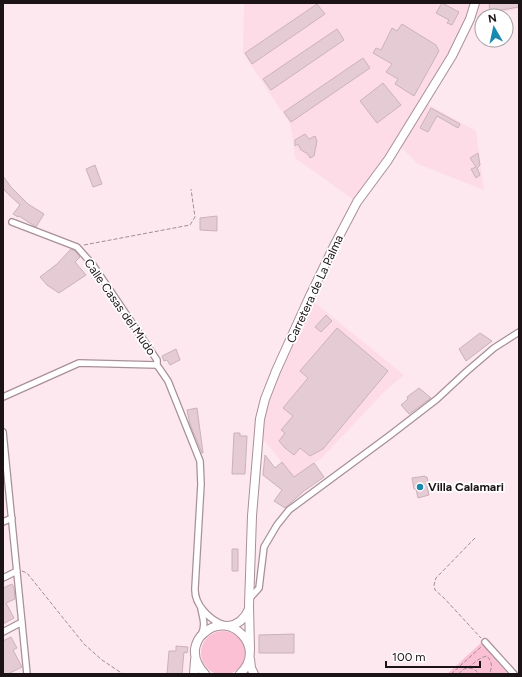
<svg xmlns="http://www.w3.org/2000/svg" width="522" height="677" font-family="Figtree,sans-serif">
	<rect width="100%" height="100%" fill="#fde8ef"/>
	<path fill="#fedce7" d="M244,3h275v6l-49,10 -46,83 52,29 8,59 -66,-26 -20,-20 -41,58 -62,-44 -2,-17 -3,-17 -47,-71z
		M309,298l95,77 -21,18 -60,64 -29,20 -35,-43 1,-15z"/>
	<path fill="#fcc0d4" d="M201 653a22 22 0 1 1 44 0a22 22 0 1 1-44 0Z
		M481,643l26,29 -2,2h-58z"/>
	<path fill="#e5cbd3" stroke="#cbb2ba" d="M442,3l17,9 -7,13 -5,-2 2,-3 -13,-7z
		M489,3h30v4l-29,5z
		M317,4l8,10 -73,50 -7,-11z
		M402,24l34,21 3,6 -25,45 -19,-12 3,-5 -12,-7 6,-8 -19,-11 3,-5 5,2 11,-22 5,3z
		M337,29l7,11 -73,50 -8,-11z
		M363,58l7,10 -79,54 -7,-10z
		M383,83l18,22 -24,18 -17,-22z
		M431,108l29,16 -2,4 -21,-12 -9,16 -8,-4z
		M305,134l4,5 6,-3 2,5 -3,15 -4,2 -2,-4 -7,-4 -3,-6 -3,2v-6z
		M478,153l2,12 -3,3 3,7 -4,3 -5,-9 5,-2 -6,-9z
		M95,165l7,19 -9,3 -7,-18z
		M3,176l8,11 17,17 16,10 -8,13 -17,-11 -1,1 -5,-3 7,-9 -15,-14 -2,-3z
		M217,216v15l-17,-1v-12z
		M71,249l4,2 5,6 -5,5 11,13 -27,18 -12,-8 -7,-8 17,-13z
		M326,315l6,6 -11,11 -6,-5z
		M337,328l51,43 -65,78 -13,7 -10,-8 -6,7 -9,-7 -6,-7 6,-8 -4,-3 12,-14 -10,-8 25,-30 -8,-7z
		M480,333l12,8 -26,20 -7,-12z
		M176,349l4,11 -10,5 -3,-5 -3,1 -2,-5z
		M419,388l12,10 -22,16 -8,-9 7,-6 -1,-2z
		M197,408l6,45h-1l-12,-29 -3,-14z
		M234,433h6v3h7l-2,38h-13z
		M265,455l10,13 7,-6 12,15 20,-14 10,14 -20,14 -19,17 -11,-7 8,-11 -19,-15z
		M425,476v1h2l2,9h-2l2,9 -11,3 -2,-9h-2l-2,-11z
		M232,549h6v22h-6z
		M12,584l2,4 1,11 -9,4 8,15 -11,6v-36z
		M294,634v19h-35v-18z
		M11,637l6,11 -4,2 9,17 -14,7h-5v-33z
		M176,646l12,1 -1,6 -3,-1 -2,22h-15l2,-23h7z"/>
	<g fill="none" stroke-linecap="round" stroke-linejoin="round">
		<g stroke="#a89098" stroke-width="8">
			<path id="minor" d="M12,222l65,25 16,18 64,95v5
				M3,397l76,-34 78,2 11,16 32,80 1,23 -6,104c-1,16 14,32 29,37
				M3,432l24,242
				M3,522l9,-4
				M3,578l14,-7
				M250,598l9,-10 5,-41 13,-22 12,-15 100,-74 48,-37 29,-27 28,-24 25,-16
				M201,609c2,9 5,17 0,26
				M3,632l19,-10
				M485,642l29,32"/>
		</g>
		<g stroke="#a89098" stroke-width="10">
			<path id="secondary" d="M228,626c10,-1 17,-8 21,-17
				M250,650l-1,-45 3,-89 8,-97 5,-20 11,-28 33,-73 26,-54 22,-42 31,-42 64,-104 18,-37 5,-16
				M250,659l1,9 3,6
				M194,674l1,-14
				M205,674c-7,-7 -11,-15 -10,-25 1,-6 4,-12 9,-16 26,-24 64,15 36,41"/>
		</g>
		<path stroke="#9e8e93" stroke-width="1" stroke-dasharray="4 2" stroke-linecap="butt" d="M84,245l106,-20 5,-8 -4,-28
			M475,538l-39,40 -2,7 1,5 9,8 37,40
			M22,571l5,2 57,71 18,16 21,14
			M468,668c6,-5 12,-11 19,-12 5,6 6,11 2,18
			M451,674l30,-27
			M459,674c5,-8 14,-8 20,0"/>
		<use href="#minor" stroke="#fff" stroke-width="5.5"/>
		<use href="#secondary" stroke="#fff" stroke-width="8"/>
	</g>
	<circle fill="#198aaf" stroke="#fff" stroke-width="1.5" cx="420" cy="487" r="4"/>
	<g text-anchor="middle" stroke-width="3.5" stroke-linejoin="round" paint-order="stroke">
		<g font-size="12" fill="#1c1316" stroke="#fff">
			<text transform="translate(315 289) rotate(-65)" y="4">Carretera de La Palma</text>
			<text transform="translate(120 307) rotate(55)" y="4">Calle Casas del Mudo</text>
		</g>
		<g font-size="12" font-weight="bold" fill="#1c1316" stroke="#fff" text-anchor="start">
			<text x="428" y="491">Villa Calamari</text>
		</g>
	</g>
	<rect width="522" height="677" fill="none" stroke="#1c1316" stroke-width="8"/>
	<g transform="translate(494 28) rotate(351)"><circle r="19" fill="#ffffff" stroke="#a4a1a2"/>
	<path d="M0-3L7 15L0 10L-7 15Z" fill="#198aaf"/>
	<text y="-6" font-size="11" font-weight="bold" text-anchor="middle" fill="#1c1316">N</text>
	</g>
	<path d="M386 661v6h94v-6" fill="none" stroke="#1c1316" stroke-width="2"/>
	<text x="392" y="661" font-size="12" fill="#1c1316" stroke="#ffffff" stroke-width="3" paint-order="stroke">100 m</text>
</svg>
